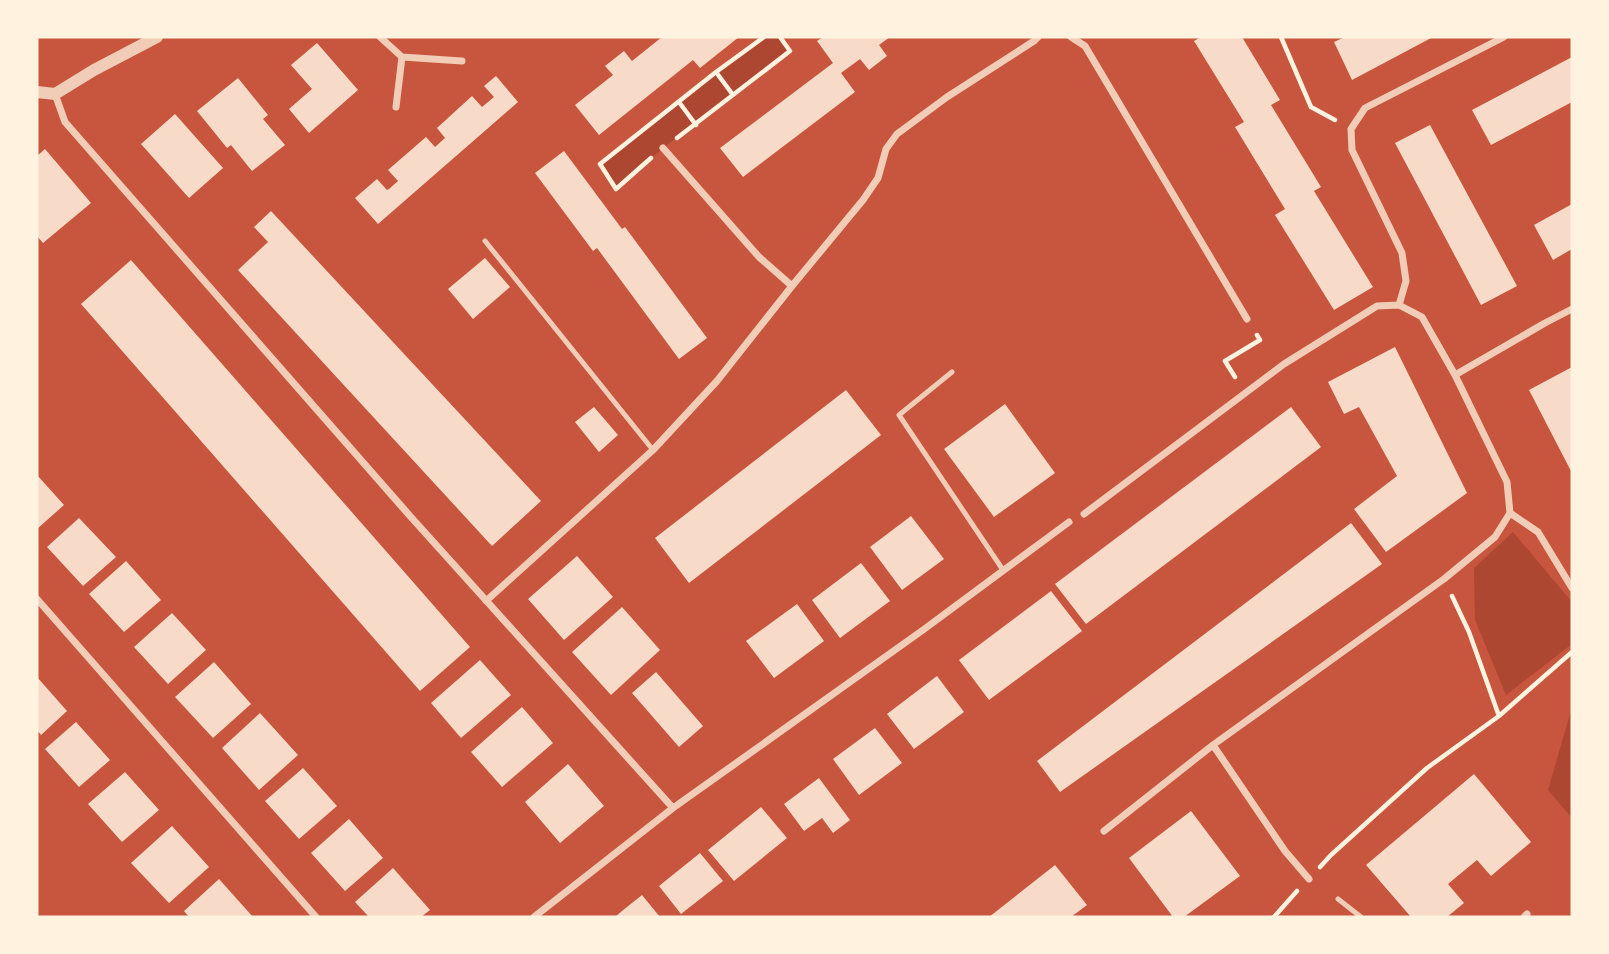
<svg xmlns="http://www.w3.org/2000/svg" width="1609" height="954" font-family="'PT Sans Narrow',sans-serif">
	<rect width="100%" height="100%" fill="#c8553d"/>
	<path fill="#ae4732" d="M764,37h16l10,14 -127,97 -47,41 -16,-25z
		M1513,532l59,70v42l-66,51 -31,-75 -1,-52z
		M1572,707v111l-24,-28z"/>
	<path fill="#f7dbc8" d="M662,37h77l-39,31 -7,-8 -94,75 -24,-30 38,-30 -8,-9 19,-15 8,10z
		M823,37h67l-11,8 8,11 -18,14 -9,-11 -19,14 14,19 -112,85 -23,-29 113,-85 -16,-22z
		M1201,37h41l38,63 -9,5 50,82 -7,4 59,96 -39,23 -59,-95 10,-6 -50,-82 9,-5 -50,-81z
		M1345,37h88l-81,43 -18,-38z
		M317,43l41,47 -49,43 -20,-24 23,-20 -21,-24z
		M1572,57v45l-81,43 -19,-35z
		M496,76l22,26 -140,122 -23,-26 22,-19 10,11 2,-1 9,-8 -10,-11 38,-33 9,10 10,-9 -8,-10 35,-32 10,11 12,-10 -10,-11z
		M238,78l30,37 -5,4 22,26 -33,26 -21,-26 -4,3 -30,-37z
		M175,114l48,54 -34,30 -48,-54z
		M1430,125l87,161 -36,19 -86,-162z
		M45,149l46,54 -48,40 -6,-7v-80z
		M564,151l58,78 3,-2 82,111 -28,21 -82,-111 -4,3 -58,-78z
		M1572,204v45l-19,11 -19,-35z
		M271,211l270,290 -49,45 -254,-276 30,-28 -14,-15z
		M485,258l25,29 -37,32 -25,-30z
		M131,260l339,387 -50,44 -339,-387z
		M1395,347l72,146 -81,59 -32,-43 43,-33 -38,-69 -15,7 -16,-32z
		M1572,367v106l-43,-83z
		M846,390l35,45 -192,148 -34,-45z
		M1005,404l50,69 -61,44 -50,-68z
		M594,407l24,28 -19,17 -24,-30z
		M1291,407l30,40 -235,177 -31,-40z
		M37,475l27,30 -27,24z
		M911,516l33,43 -42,31 -32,-43z
		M79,518l37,39 -33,29 -36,-39z
		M1351,523l31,41 -322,228 -23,-31z
		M577,556l36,41 -49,43 -36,-41z
		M126,561l35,39 -37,32 -35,-38z
		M861,563l29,38 -50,37 -28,-38z
		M1051,591l31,40 -93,69 -30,-40z
		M797,604l27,37 -50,37 -28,-37z
		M622,607l38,43 -49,45 -39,-43z
		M172,613l34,37 -38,34 -34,-37z
		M480,660l31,35 -50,43 -30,-35z
		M214,662l37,42 -38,34 -38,-41z
		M656,672l47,54 -24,21 -47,-54z
		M937,676l27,36 -50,37 -27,-35z
		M37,677l30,34 -26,24 -4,-5z
		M522,707l31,36 -51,44 -31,-35z
		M260,713l38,42 -39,35 -37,-42z
		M76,722l34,38 -31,27 -34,-38z
		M875,728l27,35 -43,32 -26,-36z
		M568,764l36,42 -44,37 -35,-41z
		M303,768l34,38 -38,33 -34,-38z
		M125,772l34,38 -37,32 -34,-38z
		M1474,774l57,68 -40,34 -14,-16 -29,24 16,19 -17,14h-36l-45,-52z
		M819,778l31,42 -17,13 -11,-15 -18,13 -20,-27z
		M761,807l26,31 -53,43 -26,-31z
		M1191,811l49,65 -56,41h-11l-44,-59z
		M349,819l34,39 -38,33 -34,-38z
		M172,826l37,41 -40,36 -38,-40z
		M700,853l23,28 -42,33 -22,-28z
		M1055,865l32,40 -16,12h-82z
		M393,868l37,42 -9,7h-52l-14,-15z
		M219,879l34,38h-64l-5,-6z
		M642,895l18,22h-45l7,-6z"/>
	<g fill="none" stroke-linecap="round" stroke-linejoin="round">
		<path stroke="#fff3e0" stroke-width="4.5" d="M1281,37l30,70 24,13
			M716,72l17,23
			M679,102l17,23
			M677,138l113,-87 -10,-14
			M651,158l-35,31 -16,-25 116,-92 48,-35
			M1235,377l-10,-16 35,-21 -3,-5
			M1452,596l17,36 30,84
			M1320,867l11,-12 96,-87 72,-52 73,-64
			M1274,917l23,-26"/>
		<path stroke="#f1ccb7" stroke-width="5" d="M485,241l168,209
			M952,372l-53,43 104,155
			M1338,899l23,18"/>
		<path stroke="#f1ccb7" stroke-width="7" d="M380,37l22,20 -6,50
			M1071,37l14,9 162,273
			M1504,37l-139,71 -14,21 1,21 50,103 4,28 -7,24 23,12 33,58 52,107 3,31 28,19 34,56
			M402,57l60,4
			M55,94l10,28 345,394 263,292
			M663,148l96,109 33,29
			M1455,375l90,-52 27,-14
			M1084,514l200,-150 93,-58 22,-1
			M37,599l279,318
			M486,601l167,-151 64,-69 75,-95 71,-86 15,-22 8,-29 11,-15 50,-37 87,-56 4,-4
			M1213,745l72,106 24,28
			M1104,831l109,-86 231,-166 51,-42 15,-24
			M534,917l139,-109 250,-178 146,-108
			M1524,917l3,-3"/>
		<path stroke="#f1ccb7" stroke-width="12" d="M37,92l18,2 39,-24 63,-33"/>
	</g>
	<rect width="1609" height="954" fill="none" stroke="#fff3e0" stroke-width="77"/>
</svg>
